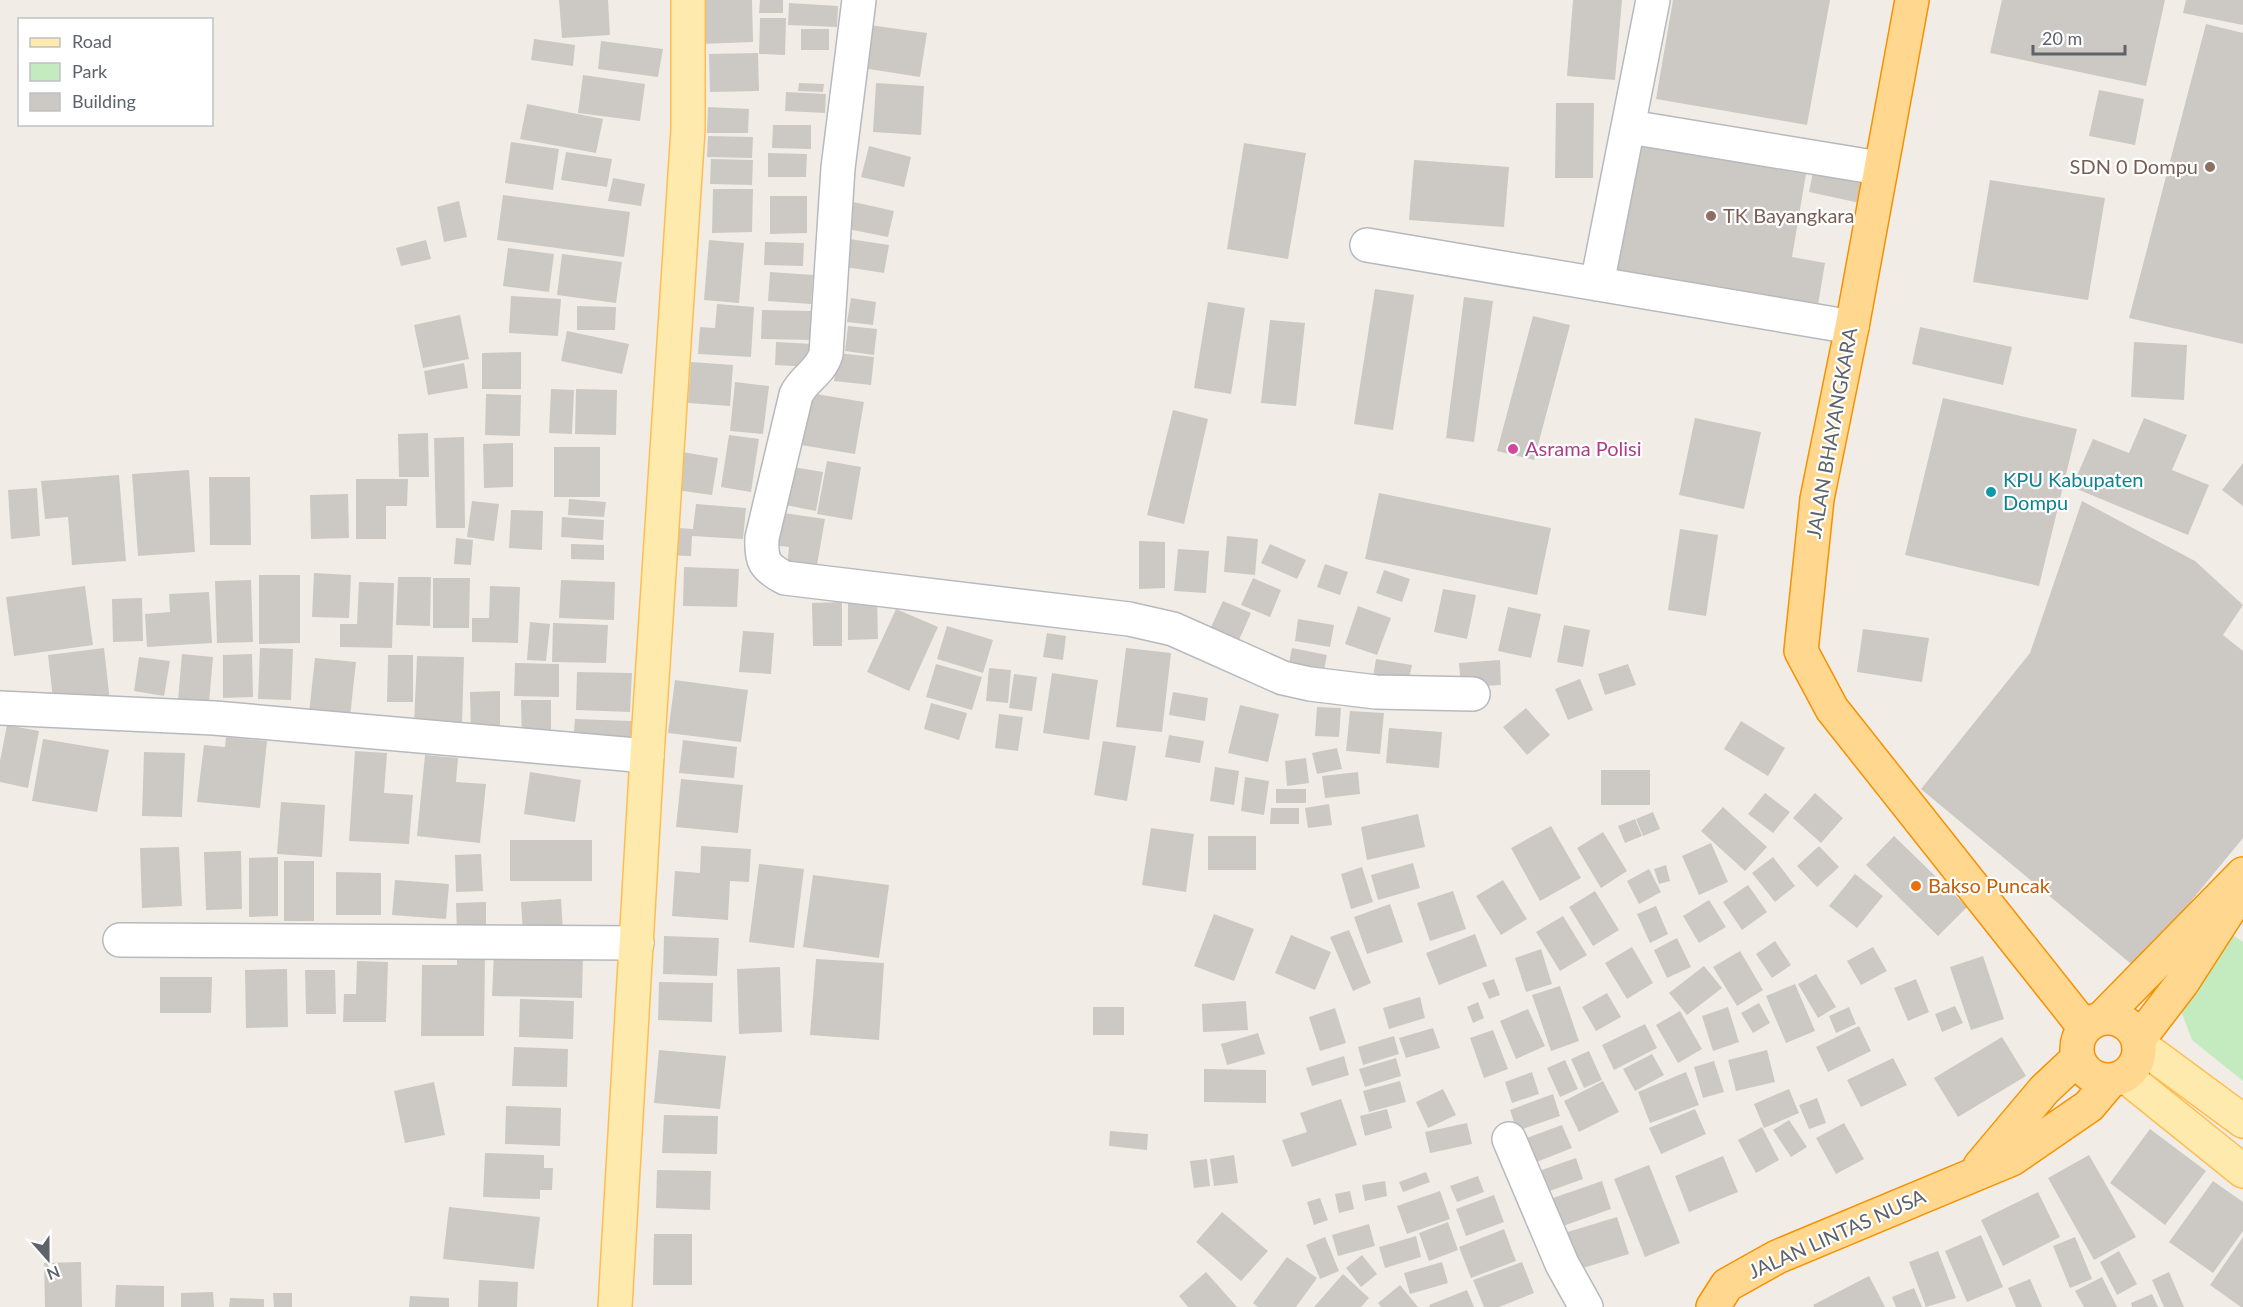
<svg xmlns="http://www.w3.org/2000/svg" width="2243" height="1307" font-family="Lato,sans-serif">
	<rect width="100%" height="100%" fill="#f1ede6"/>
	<path fill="#c4eac0" d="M2215,923l28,19v139l-51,-41 -15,-40z"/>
	<path fill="#ccc8c3" d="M559,0h49l2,35 -48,3z
		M699,0h53l1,42 -53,2z
		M760,0h23v13h-24z
		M1573,0h49l-7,80 -48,-4z
		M1673,0h157l-23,125 -151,-26z
		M2002,0h163l-19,86 -156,-33z
		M2186,0h57v25l-60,-12z
		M789,3l49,3 -1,21 -49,-2z
		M760,18h26l-1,37 -26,-1z
		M862,24l65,9 -7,44 -64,-10z
		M2206,24l37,9v311l-114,-26z
		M801,29h28v21h-28z
		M534,39l41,6 -2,21 -42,-6z
		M601,41l62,8 -5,28 -60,-8z
		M758,53l1,38 -49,1 -1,-38z
		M583,75l62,9 -5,37 -62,-8z
		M799,83l25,1 -1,8 -25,-1z
		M876,83l48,3 -3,49 -48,-3z
		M2099,90l45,9 -9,46 -46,-9z
		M786,92l40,2 -1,19 -40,-2z
		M1556,103h38l-1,75h-38z
		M527,104l76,15 -7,34 -76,-14z
		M708,107l41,2 -1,24h-41z
		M773,125h38v24l-39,-1z
		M708,136l45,1 -1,21 -45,-1z
		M511,142l48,7 -6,41 -48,-7z
		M1244,143l62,10 -18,106 -61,-10z
		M1636,145l170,29 -14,83 33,6 -8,48 -208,-34z
		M869,146l42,11 -7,30 -43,-10z
		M566,152l46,7 -5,28 -46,-7z
		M768,153l39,1 -1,23h-38z
		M711,159l42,1 -1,25 -42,-1z
		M1414,160l95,7 -5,60 -95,-7z
		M1813,172l52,11 -5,20 -51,-11z
		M613,178l32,6 -4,22 -33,-5z
		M1990,180l115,18 -17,102 -115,-18z
		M713,189h40l-1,43 -40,1z
		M503,195l127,17 -6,45 -127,-17z
		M770,196h37v37l-37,1z
		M459,201l8,36 -23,5 -7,-35z
		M849,201l45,10 -6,26 -45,-9z
		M843,238l46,7 -5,28 -45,-7z
		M426,240l5,19 -30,7 -5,-18z
		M709,240l35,3 -5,60 -35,-3z
		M765,242l39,1 -1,23 -39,-1z
		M508,248l46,6 -5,38 -46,-6z
		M562,254l60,8 -6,41 -59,-8z
		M770,272l43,3 -2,29 -43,-3z
		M1375,289l39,6 -21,135 -39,-6z
		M511,296l50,3 -3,37 -49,-3z
		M1464,297l29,4 -19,141 -28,-4z
		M851,298l25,4 -3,23 -26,-3z
		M1208,302l37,6 -14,86 -37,-6z
		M717,304l37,3 -3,50 -53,-3 2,-27 15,1z
		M577,306l39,1 -1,23h-38z
		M762,310l49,1v29l-50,-1z
		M460,315l9,44 -46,9 -9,-43z
		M1533,316l37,9 -36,135 -37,-9z
		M1270,320l35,3 -9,83 -35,-3z
		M848,326l29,3 -3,26 -29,-4z
		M1920,327l92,20 -9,38 -91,-21z
		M567,331l62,13 -7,30 -61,-13z
		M776,342l37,2 -1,23 -37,-2z
		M2134,342l53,3 -3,55 -53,-3z
		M521,352v37h-39v-36z
		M838,353l36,4 -3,28 -37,-4z
		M691,362l42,3 -3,41 -42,-3z
		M464,363l4,25 -40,7 -4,-24z
		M735,382l34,4 -6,48 -33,-3z
		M551,389l23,1 -2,44 -23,-1z
		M576,389l41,1 -1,45 -41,-1z
		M804,392l60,10 -9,52 -60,-10z
		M486,394l35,1 -1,41 -35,-1z
		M1943,398l134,31 -38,157 -134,-31z
		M1173,410l35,9 -24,105 -37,-9z
		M1695,418l66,14 -17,77 -65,-14z
		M2144,418l43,17 -15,35 37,15 -21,50 -116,-48 21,-48 36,14z
		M428,433l1,44h-30l-1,-43z
		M729,435l30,4 -8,53 -30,-5z
		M464,437l1,91h-29l-2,-90z
		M513,443v44l-29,1 -1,-44z
		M554,447h46v50h-46z
		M682,452l36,6 -6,37 -36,-5z
		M827,461l34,6 -9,53 -35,-6z
		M2243,463v43l-21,-16z
		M787,466l36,6 -7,39 -36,-7z
		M189,470l6,82 -57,4 -6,-82z
		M119,475l7,86 -54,4 -4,-48 -23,2 -4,-38z
		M209,477h41l1,68h-41z
		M356,479h52l-1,27h-21v33h-30z
		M37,488l3,48 -29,3 -3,-49z
		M1379,493l172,35 -14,67 -172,-36z
		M348,494l1,44 -38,1 -1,-44z
		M569,499l37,3 -2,15 -36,-2z
		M472,501l27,3 -5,37 -27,-4z
		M2082,501l113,60 48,44 -20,30 20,16v187l-107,130 -215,-179 109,-136z
		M696,504l50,4 -3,31 -51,-3 -1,20 -30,-1 2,-28 30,2z
		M511,510l32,1 -1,39 -33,-2z
		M770,511l55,8 -9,52 -29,-4 2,-20 -25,-3z
		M562,517l42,3 -1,20 -42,-3z
		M1680,529l38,6 -12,81 -38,-6z
		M1227,536l31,3 -3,36 -31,-3z
		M456,538l17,2 -2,25 -17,-1z
		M1139,541l26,1v46l-26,1z
		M571,544l33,1v15l-33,-1z
		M1270,544l36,16 -9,19 -36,-16z
		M1178,549l31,2 -3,42 -32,-2z
		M1325,564l23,8 -8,23 -23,-8z
		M684,567l55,2 -2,38 -54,-1z
		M1384,570l26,9 -8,23 -26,-9z
		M314,573l37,2 -2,43 -37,-1z
		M259,575h41v68l-41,1z
		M398,577h33l-1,49 -34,-1z
		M433,578h37l-1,50h-36z
		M1253,578l28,12 -11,27 -29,-12z
		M251,580l2,62 -36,1 -2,-62z
		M561,580l54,2 -1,38 -55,-2z
		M359,582l35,1 -2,65 -52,-1v-23h17z
		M85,586l8,59 -79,11 -8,-59z
		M490,586l30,1 -2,56 -46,-1v-24h17z
		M1443,589l33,6 -9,44 -33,-7z
		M209,592l3,51 -65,4 -2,-33 25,-2 -1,-18z
		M848,596h29l1,43 -30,1z
		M142,598l1,43 -30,1 -1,-43z
		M1223,601l28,12 -12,27 -28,-13z
		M842,602v44h-29l-1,-43z
		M1358,606l33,12 -14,37 -32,-11z
		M1508,607l33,7 -10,44 -33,-7z
		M896,609l42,18 -29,64 -42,-19z
		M1298,619l36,6 -4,22 -35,-6z
		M530,622l20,2 -4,37 -19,-1z
		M553,623l55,2 -2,38 -54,-1z
		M1564,625l26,5 -7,37 -26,-5z
		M947,626l46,14 -10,33 -46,-14z
		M1863,629l66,9 -7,44 -65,-10z
		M743,631l31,2 -3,41 -32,-2z
		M1047,633l19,3 -3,24 -20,-3z
		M104,648l6,54 -56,6 -6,-53z
		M260,648l33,1 -2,51 -33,-1z
		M1126,648l45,5 -9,79 -46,-5z
		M1292,648l35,7 -5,26 -35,-8z
		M182,654l31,3 -5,57 -31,-2z
		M252,654l1,43 -30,1v-43z
		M388,655h25v47h-26z
		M417,656l47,1 -2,69 -48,-1z
		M139,657l31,4 -6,35 -30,-5z
		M315,658l41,4 -6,55 -41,-4z
		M1376,659l36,6 -5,23 -35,-6z
		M1500,660l1,25 -40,2 -2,-24z
		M515,663l44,1v33l-45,-1z
		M936,664l46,13 -10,33 -46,-13z
		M1628,664l8,21 -31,10 -7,-21z
		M989,668l22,2 -3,33 -22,-2z
		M577,672l55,1 -2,39 -54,-2z
		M1052,673l46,7 -9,60 -46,-7z
		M1014,674l23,3 -5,34 -23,-3z
		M1580,679l13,31 -25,10 -13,-31z
		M675,680l73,10 -7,52 -73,-9z
		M500,691v44h-29l-1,-43z
		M1173,692l35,6 -3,23 -36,-6z
		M521,700h30v44h-29z
		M931,703l36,10 -8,27 -35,-11z
		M1240,705l39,9 -11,48 -40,-9z
		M1317,707l24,1 -2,29 -24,-1z
		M1526,708l24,27 -23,20 -24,-28z
		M1350,711l34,2 -4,41 -34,-3z
		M999,714l24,3 -5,34 -23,-3z
		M575,719l57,2 -1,25 -58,-3z
		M1741,721l44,27 -17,28 -44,-27z
		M7,725l32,6 -11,57 -28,-6v-21z
		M1389,728l53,4 -3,36 -53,-5z
		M1169,735l35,6 -4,22 -35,-6z
		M226,737l41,4 -7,67 -63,-6 7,-57 21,2z
		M43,739l66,11 -12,62 -65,-11z
		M683,740l54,7 -3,31 -55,-5z
		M1103,741l33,5 -9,55 -33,-6z
		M1337,748l5,21 -25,5 -5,-21z
		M355,751l32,2 -3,40 29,2 -4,49 -60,-3z
		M144,752l41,1 -3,64 -40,-1z
		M425,755l33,3 -2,24 30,2 -6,59 -63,-7z
		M1306,758l3,25 -22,3 -2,-25z
		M1215,767l24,4 -5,34 -24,-4z
		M1601,770h49v35h-49z
		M530,772l51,8 -6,42 -51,-8z
		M1358,772l2,22 -35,4 -3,-22z
		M1245,777l24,4 -5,34 -23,-4z
		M681,779l62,6 -5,48 -62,-6z
		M1276,789h30v14h-30z
		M1765,793l25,19 -17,21 -25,-19z
		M1815,793l28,25 -22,25 -28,-25z
		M281,802l44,3 -3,52 -45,-3z
		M1329,804l3,21 -24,3 -3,-20z
		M1723,807l44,40 -22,24 -44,-40z
		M1271,808h28v16h-29z
		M1653,812l7,17 -17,7 -7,-17z
		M1418,814l7,33 -58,13 -6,-33z
		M1635,819l7,17 -17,7 -7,-17z
		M1551,826l30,52 -41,23 -29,-53z
		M1151,828l43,6 -8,58 -44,-7z
		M1603,832l24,39 -26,17 -24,-40z
		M1208,836h48v34h-48z
		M1894,836l73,71 -29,29 -72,-71z
		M510,840h82v41h-82z
		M1711,843l17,39 -29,13 -17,-39z
		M701,846l50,3 -2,33 -19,-1 -2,39 -56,-4 3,-45 25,2z
		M1819,846l20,21 -22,20 -20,-21z
		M179,847l3,59 -40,2 -2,-60z
		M241,851l1,58 -36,1 -2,-58z
		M481,854l2,37 -27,1 -1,-37z
		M278,857v59l-29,1v-59z
		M1773,857l22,29 -20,16 -23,-29z
		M284,861h30v60h-30z
		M1413,863l7,25 -42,12 -7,-25z
		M759,864l45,5 -10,79 -45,-6z
		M1666,865l4,16 -11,3 -5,-15z
		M1362,867l11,35 -22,7 -10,-35z
		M1649,869l12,23 -22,12 -12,-23z
		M336,872l45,1v42h-45z
		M1855,874l28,22 -26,32 -28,-22z
		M813,875l76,10 -10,73 -76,-11z
		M395,880l54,4 -3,35 -54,-4z
		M1503,880l24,39 -26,16 -25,-39z
		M1748,885l19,27 -25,18 -19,-28z
		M1453,891l13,38 -36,12 -13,-38z
		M1595,891l24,39 -26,16 -24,-39z
		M561,899l2,32 -40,3 -2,-32z
		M1709,900l17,27 -27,16 -16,-27z
		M486,902v31h-29l-1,-30z
		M1390,904l13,38 -36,12 -13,-37z
		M1656,906l12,28 -18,9 -13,-29z
		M1214,914l40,15 -20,52 -40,-15z
		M1563,916l24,39 -27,16 -24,-39z
		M1349,930l22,53 -18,8 -23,-54z
		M1475,934l12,32 -48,19 -13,-32z
		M1291,935l40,17 -16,38 -40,-17z
		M664,936l55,2 -2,38 -54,-2z
		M1677,938l14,29 -24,11 -13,-28z
		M1775,941l16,24 -19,13 -16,-24z
		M1632,947l21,36 -26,16 -22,-36z
		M1873,947l14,24 -26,14 -14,-24z
		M1541,949l11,35 -26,8 -11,-34z
		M1740,951l23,39 -26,16 -24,-39z
		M494,952l89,3 -1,43 -90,-2z
		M485,954l-1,82h-63l1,-71h35v-10z
		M1983,956l21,63 -33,11 -21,-63z
		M816,959l68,4 -5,77 -69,-5z
		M357,961l31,1 -2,60h-43l1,-28h12z
		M1704,966l18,22 -35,27 -18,-22z
		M780,967l2,65 -43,2 -2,-65z
		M287,969l1,58 -42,1 -1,-58z
		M305,970h30l1,44h-30z
		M1816,974l20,33 -18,11 -20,-34z
		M160,977h52l-1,36h-51z
		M1494,979l6,16 -11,4 -7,-16z
		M1916,979l13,33 -21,9 -14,-33z
		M659,982l54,1 -1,39 -54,-2z
		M1795,984l20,47 -29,12 -20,-47z
		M1560,986l19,55 -28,10 -19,-56z
		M1607,993l14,24 -25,14 -14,-24z
		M1420,997l5,21 -36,11 -6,-21z
		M520,999l54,2 -1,38 -54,-2z
		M1246,1001l2,29 -45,2 -1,-28z
		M1478,1002l6,16 -11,5 -6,-16z
		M1759,1003l11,20 -17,10 -12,-20z
		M1955,1006l8,17 -21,9 -7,-18z
		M1093,1007h31v28h-31z
		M1728,1007l11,35 -26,9 -11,-35z
		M1849,1007l7,17 -20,9 -7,-17z
		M1335,1008l11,35 -26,8 -11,-34z
		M1528,1009l17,37 -29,13 -16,-38z
		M1680,1011l22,38 -24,14 -22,-38z
		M1645,1024l12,24 -43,22 -12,-25z
		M1859,1026l12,25 -43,21 -12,-25z
		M1433,1028l7,20 -34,10 -7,-20z
		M1493,1030l15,39 -24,9 -14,-40z
		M1258,1033l7,21 -38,11 -6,-21z
		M1394,1036l5,18 -36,11 -5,-18z
		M2002,1037l24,39 -68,41 -24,-39z
		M514,1047l54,2 -1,38 -55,-1z
		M659,1050l67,6 -6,53 -66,-6z
		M1767,1050l8,32 -39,9 -8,-31z
		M1589,1051l13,29 -18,8 -13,-29z
		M1652,1054l12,21 -29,16 -12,-22z
		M1344,1056l5,19 -37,11 -6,-18z
		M1396,1058l5,18 -36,11 -6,-18z
		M1893,1058l14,27 -46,22 -14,-27z
		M1565,1060l13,29 -18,8 -13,-29z
		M1714,1061l10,31 -21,6 -9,-31z
		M1204,1069l62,1v33l-62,-1z
		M1532,1072l7,22 -27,9 -7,-21z
		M1686,1072l13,33 -49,18 -12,-31z
		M1400,1081l6,21 -37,10 -6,-21z
		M1603,1081l16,31 -40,20 -15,-31z
		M434,1082l11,53 -40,8 -11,-52z
		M1443,1089l13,26 -28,13 -12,-26z
		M1789,1089l10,24 -35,15 -10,-24z
		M1553,1094l7,22 -43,15 -7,-21z
		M1817,1098l9,25 -17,6 -10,-24z
		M1341,1099l16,46 -65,22 -10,-27 25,-8 -7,-19z
		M506,1106l55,2 -1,38 -55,-2z
		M1387,1109l5,19 -27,8 -5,-20z
		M1695,1109l11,25 -45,20 -12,-26z
		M664,1115l54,1 -1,38 -55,-1z
		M1789,1120l18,27 -16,10 -18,-27z
		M1467,1123l5,21 -42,9 -5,-21z
		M1844,1123l20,36 -28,15 -20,-36z
		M1562,1125l10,23 -38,15 -10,-24z
		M1762,1127l17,33 -23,13 -18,-33z
		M2150,1129l56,42 -41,54 -55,-42z
		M1110,1131l38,3 -1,16 -38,-4z
		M485,1153l59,2v13h9l-1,22h-12v9l-57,-2z
		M1234,1155l4,28 -24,3 -4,-27z
		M2089,1155l47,82 -42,23 -46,-82z
		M1723,1156l15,36 -49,20 -14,-36z
		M1576,1158l7,21 -39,14 -8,-21z
		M1207,1159l3,27 -16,2 -4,-27z
		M1649,1165l31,78 -35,14 -31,-78z
		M657,1170l54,1 -1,39 -54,-2z
		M1426,1172l4,10 -27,10 -4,-10z
		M1478,1176l6,16 -27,10 -7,-16z
		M1385,1181l2,15 -22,5 -3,-16z
		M1602,1181l9,28 -48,17 -10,-28z
		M2213,1181l30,21v29l-30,42 -44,-31z
		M1350,1191l4,18 -15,4 -4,-19z
		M1440,1191l10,28 -43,15 -10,-28z
		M2038,1192l22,45 -57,29 -22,-46z
		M1494,1195l10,27 -38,14 -10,-27z
		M1320,1198l8,22 -14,5 -7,-23z
		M449,1207l91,10 -6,52 -91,-10z
		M1222,1212l46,39 -27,30 -45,-39z
		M1617,1217l12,37 -56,17 -12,-37z
		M1448,1222l10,28 -29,11 -10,-28z
		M1369,1224l6,22 -37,10 -6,-21z
		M1504,1229l12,32 -45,17 -12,-31z
		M654,1234h38v51h-39z
		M1981,1235l22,52 -36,15 -22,-51z
		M1416,1236l5,21 -36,11 -6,-21z
		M1325,1237l14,34 -19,8 -14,-34z
		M2075,1237l17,42 -22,9 -17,-42z
		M2243,1237v70h-2l-31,-22z
		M1938,1251l18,47 -30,9 -17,-45z
		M2119,1251l18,33 -20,11 -17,-33z
		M1362,1255l15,19 -16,13 -15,-19z
		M1287,1257l30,21 -21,29h-38l-5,-4z
		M81,1262l1,45h-37l-1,-44z
		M1442,1262l6,21 -38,11 -6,-21z
		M1522,1262l12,31 -35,14h-15l-11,-27z
		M1206,1272l31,35h-49l-9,-11z
		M2169,1272l15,35h-20l-12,-27z
		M1343,1274l26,24 -8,9h-47z
		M1869,1276l16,31h-71l-1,-2z
		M2102,1277l15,30h-33l-9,-16z
		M2030,1279l12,28h-26l-8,-19z
		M479,1280l39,2 -1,25h-39z
		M116,1285l48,1v21h-49z
		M1400,1285l18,22h-37l-3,-4z
		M1914,1288l8,19h-26l-4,-10z
		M1467,1290l7,17h-44l-1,-2z
		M213,1292l1,15h-33v-14z
		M273,1293h19v14h-18z
		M2152,1294l6,13h-26l-1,-4z
		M410,1296l39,2v9h-40z
		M230,1298l34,1v8h-35z"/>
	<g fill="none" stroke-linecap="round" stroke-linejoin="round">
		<g stroke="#b6b9be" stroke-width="36">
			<path id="minor" d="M859,0l-21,168 -12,186c-6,19 -22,24 -30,41l-34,143c-1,23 2,29 23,40l344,41 44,10 110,49 27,6 66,8 97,2
				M1630,127l249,41
				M1367,245l485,82
				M1597,284l56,-284
				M0,708l214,10 433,38
				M120,940l517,3
				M1509,1139l53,125 24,43"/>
		</g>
		<g stroke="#ffbd51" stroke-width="36">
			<path id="major" d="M2140,1045l103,76
				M2125,1076l118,95
				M615,1307l32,-551 41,-627v-129"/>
		</g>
		<g stroke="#f79100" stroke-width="36">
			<path id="highway" d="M1912,0l-60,327 -35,172 -16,152 31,58 253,319
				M2077 1049a31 31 0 1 1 62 0a31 31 0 1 1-62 0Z
				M2102,1018l141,-144
				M2139,1039l43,-56 49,-76
				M1980,1166l64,-76 34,-32
				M1713,1307l14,-22 50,-28 235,-98 77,-53 22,-26"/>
		</g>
		<use href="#minor" stroke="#fff" stroke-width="33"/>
		<use href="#major" stroke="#ffeaad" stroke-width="33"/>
		<use href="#highway" stroke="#ffd78f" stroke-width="33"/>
	</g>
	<g fill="#8d6e63" stroke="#fff" stroke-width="2">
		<circle cx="2210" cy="167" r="6"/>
		<circle cx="1711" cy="216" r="6"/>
	</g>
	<circle fill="#d1479c" stroke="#fff" stroke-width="2" cx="1513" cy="449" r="6"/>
	<circle fill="#0f9aa8" stroke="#fff" stroke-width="2" cx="1991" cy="492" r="6"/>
	<circle fill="#e8710a" stroke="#fff" stroke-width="2" cx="1916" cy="886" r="6"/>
	<g text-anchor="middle" stroke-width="4.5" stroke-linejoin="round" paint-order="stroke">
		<g font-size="20" fill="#785e54" stroke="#fff" text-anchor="end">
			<text x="2198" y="174">SDN 0 Dompu</text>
			<text x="1723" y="223" text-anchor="start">TK Bayangkara</text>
		</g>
		<g font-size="20" fill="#5d6368" stroke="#fff">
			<text transform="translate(1832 433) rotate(-80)" y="7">JALAN BHAYANGKARA</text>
			<text transform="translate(1837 1234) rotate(-24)" y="7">JALAN LINTAS NUSA</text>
		</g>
		<g font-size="20" fill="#b23c85" stroke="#fff" text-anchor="start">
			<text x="1525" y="456">Asrama Polisi</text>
		</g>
		<g font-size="20" fill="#0d838f" stroke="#fff" text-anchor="start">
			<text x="2003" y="487">KPU Kabupaten<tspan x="2003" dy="23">Dompu</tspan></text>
		</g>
		<g font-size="20" fill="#c56008" stroke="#fff" text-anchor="start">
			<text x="1928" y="893">Bakso Puncak</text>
		</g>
	</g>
	<rect x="18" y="18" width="195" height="108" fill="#ffffff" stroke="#bec1c3" stroke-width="1.5"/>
	<rect x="30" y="38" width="30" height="9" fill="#ffeaad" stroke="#bec1c3" stroke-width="1.5"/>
	<text x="72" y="48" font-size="18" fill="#5d6368">Road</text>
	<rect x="30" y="63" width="30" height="18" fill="#c4eac0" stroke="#bec1c3" stroke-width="1.5"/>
	<text x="72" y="78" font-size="18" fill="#5d6368">Park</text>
	<rect x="30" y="93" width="30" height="18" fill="#ccc8c3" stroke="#bec1c3" stroke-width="1.5"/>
	<text x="72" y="108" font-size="18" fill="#5d6368">Building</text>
	<g transform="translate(48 1259) rotate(159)" stroke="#ffffff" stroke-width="4.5" paint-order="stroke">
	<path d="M0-4.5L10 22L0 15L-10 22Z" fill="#5d6368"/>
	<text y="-9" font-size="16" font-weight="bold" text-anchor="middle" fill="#5d6368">N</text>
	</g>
	<path d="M2033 45v9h92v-9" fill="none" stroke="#5d6368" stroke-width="3"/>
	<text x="2042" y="45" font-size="18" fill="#5d6368" stroke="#ffffff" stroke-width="4.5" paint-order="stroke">20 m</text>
</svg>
